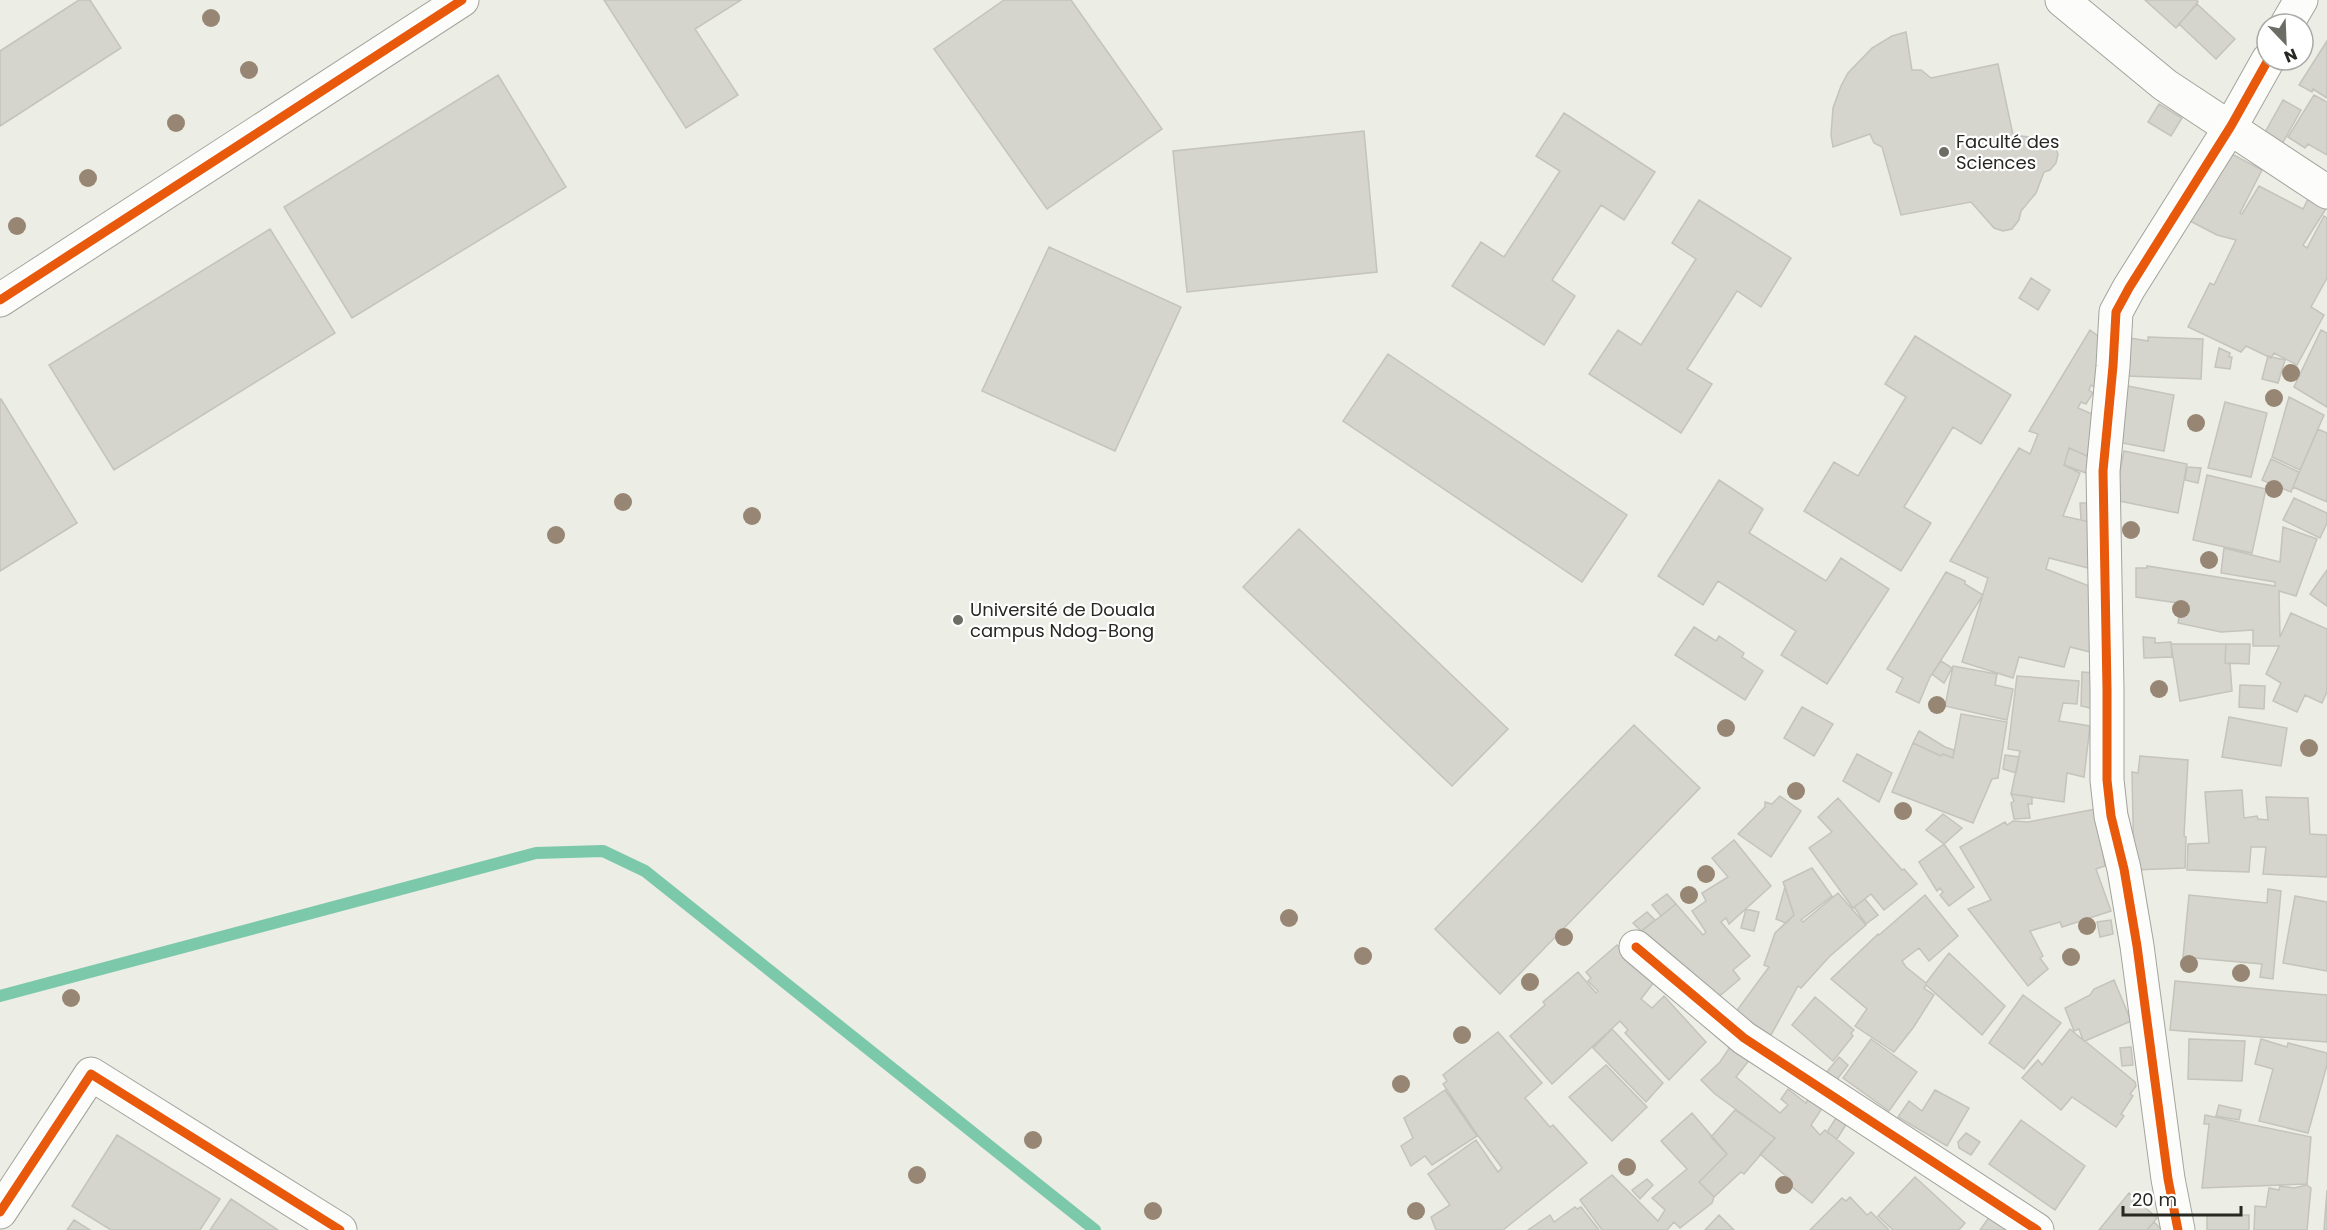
<svg xmlns="http://www.w3.org/2000/svg" width="2327" height="1230" font-family="Poppins,sans-serif">
	<rect width="100%" height="100%" fill="#ecede4"/>
	<g fill="none" stroke-linecap="round" stroke-linejoin="round">
		<path stroke="#7bc8aa" stroke-width="12" d="M0,996l536,-143 67,-2 42,20 450,359"/>
	</g>
	<path fill="#d5d4cd" stroke="#c4c3bc" stroke-width="1.5" d="M79,0h11l31,48 -121,78v-75z
		M604,0h137l-46,29 43,66 -52,33z
		M1004,0h67l91,129 -115,80 -113,-160z
		M2145,0h52l1,2 -22,26z
		M2197,4l38,35 -19,20 -37,-35z
		M1906,32l6,38h9l10,8 67,-14 15,71 32,4 10,8 3,7 -2,9 -6,7 -6,2 -8,21 -15,18 -2,9 -7,9 -9,2 -9,-3 -23,-26 -70,13 -19,-68 -8,-4 -4,-9 -37,13 -2,-12 2,-27 8,-22 7,-13 24,-25 20,-12z
		M2327,41v57l-14,-9 -1,3 -13,-7z
		M498,75l68,112 -214,131 -68,-111z
		M2314,95l13,7v53l-19,-11 -3,4 -17,-11z
		M2283,100l18,10 -20,36 -18,-10z
		M2159,104l23,14 -11,18 -23,-14z
		M1564,113l91,59 -31,48 -23,-15 -49,75 23,16 -31,49 -92,-59 29,-44 23,15 56,-86 -24,-15z
		M1364,131l13,141 -190,20 -14,-141z
		M2228,152l34,18 -22,43 2,1 17,-28 44,23 8,-16 16,14 -24,38 4,3 17,-32 3,2v60l-16,29 13,8 -27,50 -23,-12 -3,5 -25,-12 -5,6 -53,-25 22,-44 4,2 22,-45 -19,-5 -31,-16z
		M1699,200l92,58 -30,49 -24,-16 -50,78 25,15 -31,49 -92,-59 29,-44 23,15 55,-86 -24,-16z
		M270,229l65,104 -221,137 -65,-105z
		M1049,247l132,60 -66,144 -133,-60z
		M2031,278l19,12 -12,20 -19,-12z
		M2090,330l14,10 -3,51 -10,-6 -2,5 4,3 -7,11 -5,-2 -3,6 23,10 -12,39 -20,-9 -5,17 16,8 -17,43 36,8 -7,45 -43,-11 -3,11 48,19 -4,64 -20,-5 -6,20 -45,-10 -6,21 -51,-16 26,-84 -38,-17 69,-113 11,6 8,-20 -9,-3z
		M2321,330l6,3v74l-33,-20z
		M1915,336l96,59 -30,49 -28,-17 -49,80 27,16 -30,48 -97,-60 30,-49 24,14 48,-79 -21,-13z
		M2148,337l55,2 -2,40 -73,-3 2,-38 18,3z
		M2219,348l11,5 -1,4h3l-2,12 -15,-2z
		M1388,354l239,161 -45,67 -239,-161z
		M2268,356l17,4 -7,23 -16,-4z
		M2128,386l46,9 -10,56 -47,-9z
		M2289,397l35,18 -24,55 -28,-13z
		M1,399l76,124 -77,48v-171z
		M2225,402l42,11 -16,64 -43,-9z
		M2318,429l9,4v69l-34,-15z
		M2069,448l23,10 -6,15 -22,-8z
		M2124,451l63,13 -9,49 -64,-13z
		M2271,459l28,13 -8,20 -29,-12z
		M2187,467l14,1 -3,15 -13,-3z
		M2207,475l59,14 -14,64 -59,-13z
		M1719,480l44,29 -14,24 77,48 15,-23 48,31 -62,95 -46,-29 15,-24 -78,-50 -15,24 -45,-29z
		M2294,498l33,15v10l-7,15 -37,-18z
		M2080,503h8l6,20 -13,-3z
		M2283,527l34,12 -21,57 -17,-5 1,46 11,-24 36,16v63l-5,11 -17,-8 -8,17 -24,-11 8,-18 -15,-9 13,-28h-26v-16l-32,2 -43,-9 2,-10h-4l2,-10 -42,-6v-29h11v-2l128,20v-4l-54,-9 3,-25 56,14z
		M1299,529l209,200 -56,57 -209,-199z
		M2327,570v36l-17,-12z
		M1946,572l19,9v3l18,11 -53,82 -11,26 -23,-11 7,-14 -16,-9z
		M1694,627l22,14 3,-5 25,17 -2,4 21,14 -18,29 -70,-45z
		M2143,637l12,1v5l16,-1 1,15 -28,1z
		M2171,644h55l-1,19 5,1 2,27 -52,10z
		M2226,644h24l-1,20 -24,-1z
		M1941,661l11,7 -8,15 -12,-9z
		M1953,666l44,8 -2,11 18,4 -6,31 -62,-14z
		M2082,672l14,1 -2,36 -13,-3z
		M2017,676l62,5 -2,23 -14,-1 -4,18 31,5 -6,51 -17,-4 -3,29 -53,-8 9,-43 -12,-2z
		M2240,685l25,1 -1,23 -25,-2z
		M1802,707l31,17 -19,32 -30,-18z
		M1961,714l46,8 -9,56 -6,1 -19,44 -81,-31 21,-49 28,13 2,-2 10,4z
		M2229,717l58,11 -6,38 -59,-9z
		M1634,725l66,63 -200,206 -65,-65z
		M1919,731l26,16 9,3 -1,8 -10,-4 -2,2 -28,-13z
		M1857,754l35,19 -13,29 -36,-21z
		M2005,755l14,2 -3,16 -13,-4z
		M2140,756l48,4 -4,76 2,1 -1,31 -51,2 -2,-98 6,1z
		M2242,790l2,28 13,-2 1,3 10,1 -2,-23 42,1 2,36 17,1v42l-64,-3 3,-27h-15l-2,25 -62,-2 1,-26 21,-1 -4,-51z
		M2011,794l21,3v7h-4l2,14 -16,1 -3,-16 3,-2z
		M1780,796l21,15 -30,46 -33,-23 27,-27v-5l7,2z
		M1838,798l64,72 2,-1 13,15 -33,26 -13,-16 -18,14 -44,-60 23,-16 -14,-15z
		M2096,809l9,57 -9,3 15,42 -49,16 -2,-5 -30,9 13,25 -3,2 8,11 -20,17 -60,-77 23,-9 -31,-53 45,-25 2,3 6,-4 15,1z
		M1943,814l19,14 -18,16 -18,-14z
		M1734,840l37,46 -42,38 -3,-6 -5,4 29,34 -17,14 7,9 -30,25 -72,-70 38,-30 27,31 3,-3 -14,-21 14,-10 -4,-8 26,-16 -16,-19z
		M1944,844l30,43 -25,19 -9,-11 3,-3 -3,-4 -3,3 -18,-29z
		M1812,868l20,28 -31,24 2,2 35,-29 28,32 -37,32 -28,31 -3,-2 -27,49 -36,-22 34,-46 -5,-2 11,-32 19,-18 -11,-33z
		M1785,887l9,28 -8,8 -10,-4z
		M2268,889l13,2 -8,88 -13,-2 2,-13 -79,-7 6,-62 78,8z
		M1667,894l9,10 -15,12 -9,-11z
		M1925,895l33,41 -29,25 -10,-13 -17,13 4,6 20,16 23,-30 56,53 -23,29 -56,-50 -2,3 10,7 -21,33 -19,24 -39,-26 12,-17 -36,-30 47,-45 1,1z
		M2295,896l32,6v69l-44,-8z
		M1865,899l13,16 -12,9 -12,-17z
		M1746,909l13,3 -5,19 -13,-3z
		M1647,912l8,8 -14,11 -8,-8z
		M2111,920l2,14 -13,3 -3,-15z
		M1617,945l37,37 -13,17 11,9 12,-12 42,46 -37,38 -44,-47 3,-3 -8,-9 -68,63 -42,-48 35,-31 -2,-3 35,-30 18,21 2,-2 -10,-10 3,-3 -5,-6z
		M2114,980l17,41 -46,20 50,41 1,4 -6,8 3,2 -12,18 3,2 -8,11 -44,-30 -11,13 -39,-32 16,-18 4,5 28,-36 13,11 -4,-11 -5,2 -9,-23 25,-13 4,-6z
		M2175,981l152,14v47l-157,-12z
		M2023,995l38,28 -37,46 -35,-26z
		M1815,997l39,33 -3,3 2,3 -20,25 -41,-36z
		M1612,1029l51,54 -17,19 -53,-54z
		M1498,1032l44,51 -17,15 25,29 3,-2 34,38 -84,67h-67l-5,-13 19,-12 -22,-31 48,-34 22,32 4,-4 -26,-35 -33,-49 4,-3 -4,-6z
		M1871,1039l46,33 -28,39 -46,-33z
		M2189,1039l56,2 -3,40 -54,-2z
		M2261,1039l26,8 1,-4 39,10v12l-19,68 -49,-12 14,-52 -18,-5z
		M1732,1044l19,14 -15,19 44,36 8,-8 -7,-6 7,-10 18,14 3,-6 14,10 -12,18 9,10 5,-5 29,23 -42,50 -30,-24 4,-3 -26,-22 15,-16 -60,-44 -14,-14 19,-18z
		M2131,1047l2,18 -11,1 -2,-18z
		M1839,1057l9,8 -12,16 -10,-8z
		M1606,1065l41,42 -35,34 -43,-44z
		M1445,1090l32,46 -45,29 -7,-9 -14,10 -10,-20 12,-8 -9,-20z
		M1935,1090l34,18 -22,38 -49,-29 11,-16 13,10z
		M2219,1105l22,5 -2,10 -23,-4z
		M1735,1110l40,28 -31,36 -3,-2 -27,25 -15,-15 28,-28 -16,-17z
		M1692,1113l35,41 -28,28 15,15 -2,6 -32,25 -6,-6 -7,8h-65l-22,-30 32,-25 46,46 7,-11 -13,-12 35,-29 -26,-28z
		M2205,1115l106,22 -4,47 -105,4 7,-64h-5z
		M1836,1118l11,5 -10,16 -10,-7z
		M2021,1120l64,46 -30,44 -66,-46z
		M1966,1133l14,9 -9,13 -12,-7 -1,-6z
		M117,1135l103,64 -20,31h-89l-39,-24z
		M1915,1177l50,46 -6,7h-66l-15,-14z
		M1647,1179l6,6 -13,14 -8,-9z
		M2307,1185l4,3 -4,42h-53l1,-24 11,1 3,-19 10,2 1,-4 14,2z
		M2327,1190v40h-3z
		M2129,1193l28,25 -10,12h-48z
		M1850,1197l17,18 4,-3 18,18h-79l32,-32 4,3z
		M231,1199l47,31h-68z
		M1575,1207l2,2 4,-2 18,23h-71l22,-15 4,7z
		M1719,1215l15,15h-29z
		M2207,1215h42v15h-42z
		M1990,1216l19,14h-29z
		M74,1220l16,10h-23z
		M2154,1222l8,8h-15z"/>
	<g fill="none" stroke-linecap="round" stroke-linejoin="round">
		<g stroke="#a3a49d" stroke-width="35">
			<path id="minor" d="M2062,0l103,85 162,107
				M2287,24l14,-24
				M0,300l462,-300
				M1636,947l108,91 293,192
				M0,1212l91,-138 249,156
				M2178,1230l-10,-51 -31,-233 -13,-77 -13,-53 -4,-36v-91l-4,-218 10,-105 3,-54 13,-24 102,-162 37,-66"/>
		</g>
		<use href="#minor" stroke="#fcfcfb" stroke-width="33"/>
		<g stroke="#fff" stroke-width="13">
			<path id="cycleway" d="M0,300l462,-300
				M1636,947l108,91 293,192
				M0,1212l91,-138 249,156
				M2178,1230l-10,-51 -31,-233 -13,-77 -13,-53 -4,-36v-91l-4,-218 10,-105 3,-54 13,-24 102,-162 37,-66"/>
		</g>
		<use href="#cycleway" stroke="#e8590c" stroke-width="9"/>
	</g>
	<g fill="#978674">
		<circle cx="211" cy="18" r="9"/>
		<circle cx="249" cy="70" r="9"/>
		<circle cx="176" cy="123" r="9"/>
		<circle cx="88" cy="178" r="9"/>
		<circle cx="17" cy="226" r="9"/>
		<circle cx="2291" cy="373" r="9"/>
		<circle cx="2274" cy="398" r="9"/>
		<circle cx="2196" cy="423" r="9"/>
		<circle cx="2274" cy="489" r="9"/>
		<circle cx="623" cy="502" r="9"/>
		<circle cx="752" cy="516" r="9"/>
		<circle cx="2131" cy="530" r="9"/>
		<circle cx="556" cy="535" r="9"/>
		<circle cx="2209" cy="560" r="9"/>
		<circle cx="2181" cy="609" r="9"/>
		<circle cx="2159" cy="689" r="9"/>
		<circle cx="1937" cy="705" r="9"/>
		<circle cx="1726" cy="728" r="9"/>
		<circle cx="2309" cy="748" r="9"/>
		<circle cx="1796" cy="791" r="9"/>
		<circle cx="1903" cy="811" r="9"/>
		<circle cx="1706" cy="874" r="9"/>
		<circle cx="1689" cy="895" r="9"/>
		<circle cx="1289" cy="918" r="9"/>
		<circle cx="2087" cy="926" r="9"/>
		<circle cx="1564" cy="937" r="9"/>
		<circle cx="1363" cy="956" r="9"/>
		<circle cx="2071" cy="957" r="9"/>
		<circle cx="2189" cy="964" r="9"/>
		<circle cx="2241" cy="973" r="9"/>
		<circle cx="1530" cy="982" r="9"/>
		<circle cx="71" cy="998" r="9"/>
		<circle cx="1462" cy="1035" r="9"/>
		<circle cx="1401" cy="1084" r="9"/>
		<circle cx="1033" cy="1140" r="9"/>
		<circle cx="1627" cy="1167" r="9"/>
		<circle cx="917" cy="1175" r="9"/>
		<circle cx="1784" cy="1185" r="9"/>
		<circle cx="1153" cy="1211" r="9"/>
		<circle cx="1416" cy="1211" r="9"/>
	</g>
	<g fill="#6c6d65" stroke="#fff" stroke-width="2">
		<circle cx="1944" cy="152" r="6"/>
		<circle cx="958" cy="620" r="6"/>
	</g>
	<g text-anchor="middle" stroke-width="4.5" stroke-linejoin="round" paint-order="stroke">
		<g font-size="18" fill="#272821" stroke="#fff" text-anchor="start">
			<text x="1956" y="148">Faculté des<tspan x="1956" dy="21">Sciences</tspan></text>
			<text x="970" y="616">Université de Douala<tspan x="970" dy="21">campus Ndog-Bong</tspan></text>
		</g>
	</g>
	<g transform="translate(2285 42) rotate(157)"><circle r="28" fill="#ffffff" stroke="#a9a9a6" stroke-width="1.5"/>
	<path d="M0-4.5L10 22L0 15L-10 22Z" fill="#6c6d65"/>
	<text y="-9" font-size="16" font-weight="bold" text-anchor="middle" fill="#272821">N</text>
	</g>
	<path d="M2123 1206v9h118v-9" fill="none" stroke="#272821" stroke-width="3"/>
	<text x="2132" y="1206" font-size="18" fill="#272821" stroke="#ffffff" stroke-width="4.5" paint-order="stroke">20 m</text>
</svg>
